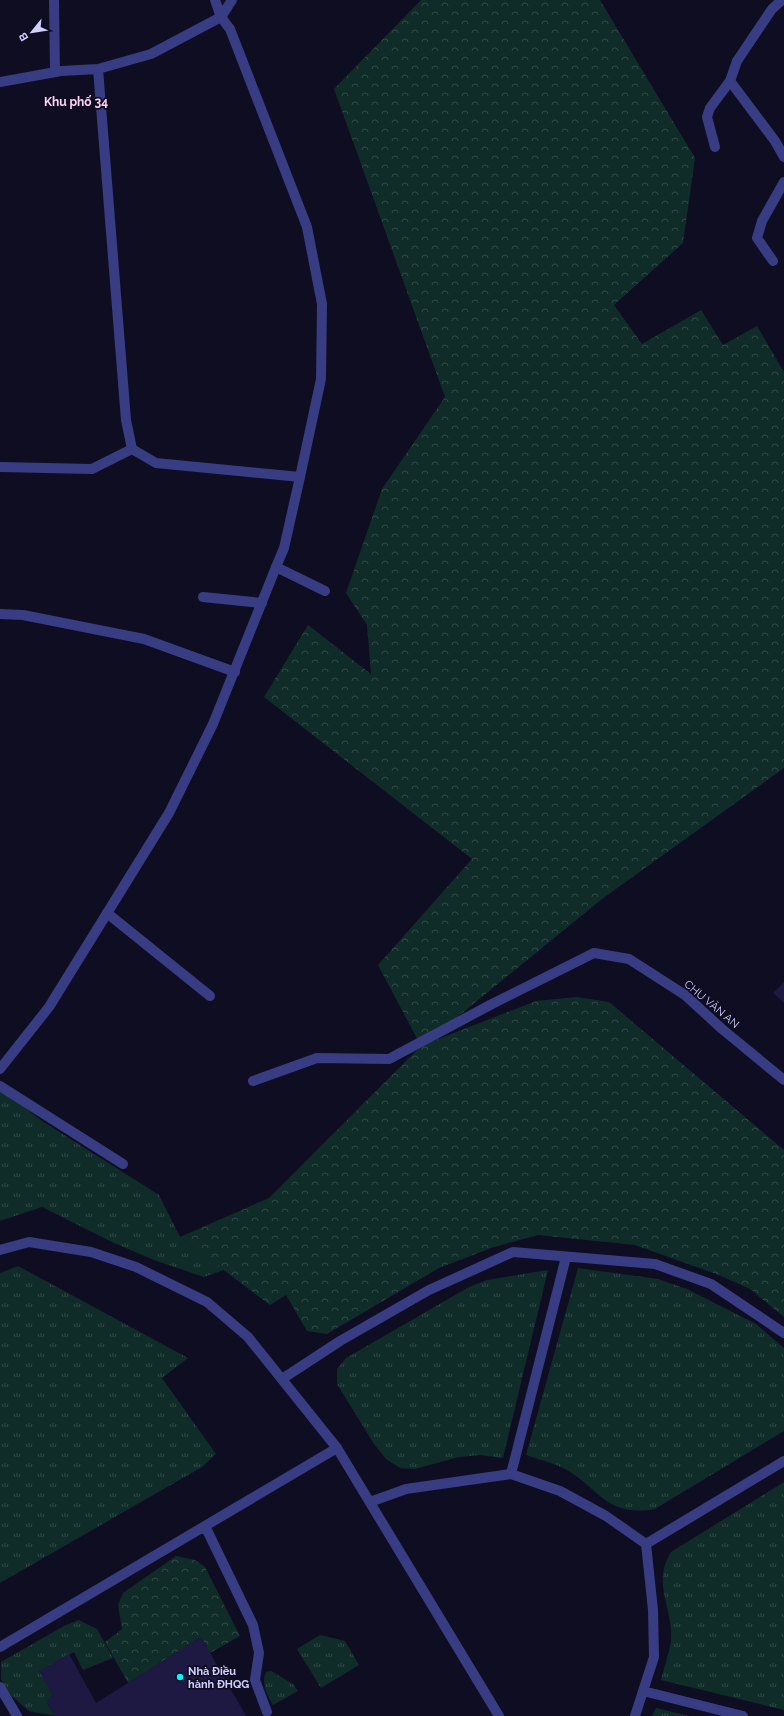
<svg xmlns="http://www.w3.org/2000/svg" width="784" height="1716" font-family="Raleway,sans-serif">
	<defs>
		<pattern id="grass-tufts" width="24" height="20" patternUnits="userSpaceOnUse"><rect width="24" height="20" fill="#102c29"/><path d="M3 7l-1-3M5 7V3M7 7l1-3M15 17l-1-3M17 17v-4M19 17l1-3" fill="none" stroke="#324a49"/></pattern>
		<pattern id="forest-crowns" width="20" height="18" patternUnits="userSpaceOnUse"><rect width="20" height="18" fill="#102c29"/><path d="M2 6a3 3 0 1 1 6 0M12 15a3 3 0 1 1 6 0" fill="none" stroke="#324a49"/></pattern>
	</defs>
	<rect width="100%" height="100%" fill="#0f0d22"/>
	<path fill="url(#grass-tufts)" d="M0,1088l42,33 117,74 21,42 44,33 -20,7 -50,-17 -42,-18 -70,-35 -42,14z
		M18,1266l170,92 -26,20 54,76 -14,13 -202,116v-310z
		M578,1268l80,11 29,10 69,35 28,24v83l-129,78c-52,9 -56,-24 -94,-42 -11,-5 -24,-8 -35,-12z
		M548,1270l-45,188 -23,-3 -21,2 -44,12 -15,-1 -14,-9 -12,-15 -37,-60v-15l9,-11 123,-71 18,-7z
		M784,1482v228l-123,-30c3,-12 8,-26 10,-39 3,-33 -20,-56 0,-89z
		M79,1620l18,9 16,29 -30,12 -9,-18 -34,19 13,24 -7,6 9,15 -26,-5 -22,-19 -6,-13v-17l63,-36z
		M320,1635l25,6 14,24 -38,23 -24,-39z
		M271,1671l22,13 5,7 -25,14c-6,-10 -12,-22 -7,-33z
		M656,1708l33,8h-37z"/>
	<path fill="url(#forest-crowns)" d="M421,0h179l95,158 -12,85 -69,62 28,39 59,-34 22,35 34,-19 27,46v396l-182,131 -179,146 113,-44 41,-4 32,5 175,148v167l-34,-28 -31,-14 -84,-30 -97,-10 -44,12 -55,21 -112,66 -20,-3 -21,-36 -16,10 -90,-68 89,-39 152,-152 -43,-81 94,-106 -208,-162 44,-72 63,49 -4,-49 -21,-32 36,-104 63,-92 -111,-308z
		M176,1556l19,4 10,7 35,69 -30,17 -9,-16 -73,46 -23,-41 17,-13 -4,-24 5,-12z"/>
	<path fill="#1e1943" d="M784,982v21l-11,-10z
		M201,1637l45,79h-191l-9,-15 7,-6 -14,-24 30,-17 27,49z"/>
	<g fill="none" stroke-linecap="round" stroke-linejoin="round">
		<path stroke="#383c82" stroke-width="10" d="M54,0l1,72
			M215,0l6,17
			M98,69l28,351 6,29 24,14 144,14
			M730,81l45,60 9,16
			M0,82l61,-11 37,-2 53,-15 70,-37 11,-17
			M715,147l-8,-30 3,-9 20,-27 7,-20 35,-52 10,-9
			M773,261l-16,-23 5,-17 22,-39
			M0,467l92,2 40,-20
			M276,567l49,24
			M203,597l59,6
			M0,614l23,1 121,24 91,33
			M107,913l103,83
			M253,1081l64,-23 72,1 103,-55 102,-51
			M0,1086l123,78
			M282,1379l58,-38 89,-51 84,-38 142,12 56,20 73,49
			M511,1474l55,-217
			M370,1502l36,-13 105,-15 49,17 46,25 40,28 7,66 1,47 -19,59
			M205,1526l48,99 6,28 -4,27 12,32
			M646,1544l138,-83
			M0,1647l337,-199 162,268
			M0,1687l17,29
			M643,1691l100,25"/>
		<path stroke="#383c82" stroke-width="10" d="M594,953l35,6 56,36 37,34 62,51
			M0,1069l49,-62 120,-194 44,-89 63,-157 8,-19 16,-71 21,-98 1,-75 -15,-77 -77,-198 -9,-12
			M0,1250l29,-8 62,10 45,15 71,35 41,35 89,111"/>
	</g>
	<circle fill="#00f6fa" stroke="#0f0d22" stroke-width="1.5" cx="180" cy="1677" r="4"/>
	<g text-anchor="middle" stroke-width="3.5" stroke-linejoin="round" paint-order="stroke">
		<g font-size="11" fill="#d0cfff" stroke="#0f0d22">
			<text transform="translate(712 1004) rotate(40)" y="4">CHU VĂN AN</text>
		</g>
		<g font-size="11" font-weight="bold" fill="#d0cfff" stroke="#0f0d22" text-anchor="start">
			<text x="188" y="1675">Nhà Điều<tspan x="188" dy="13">hành ĐHQG</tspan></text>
		</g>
		<g font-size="12" font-weight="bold" fill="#ffd1f2" stroke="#0f0d22">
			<text x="76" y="106">Khu phố 34</text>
		</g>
	</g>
	<g transform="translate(32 32) rotate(240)" stroke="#0f0d22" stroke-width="3" paint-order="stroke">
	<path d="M0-3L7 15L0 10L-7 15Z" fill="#d0cfff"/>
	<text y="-6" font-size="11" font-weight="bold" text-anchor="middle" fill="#d0cfff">B</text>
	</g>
</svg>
